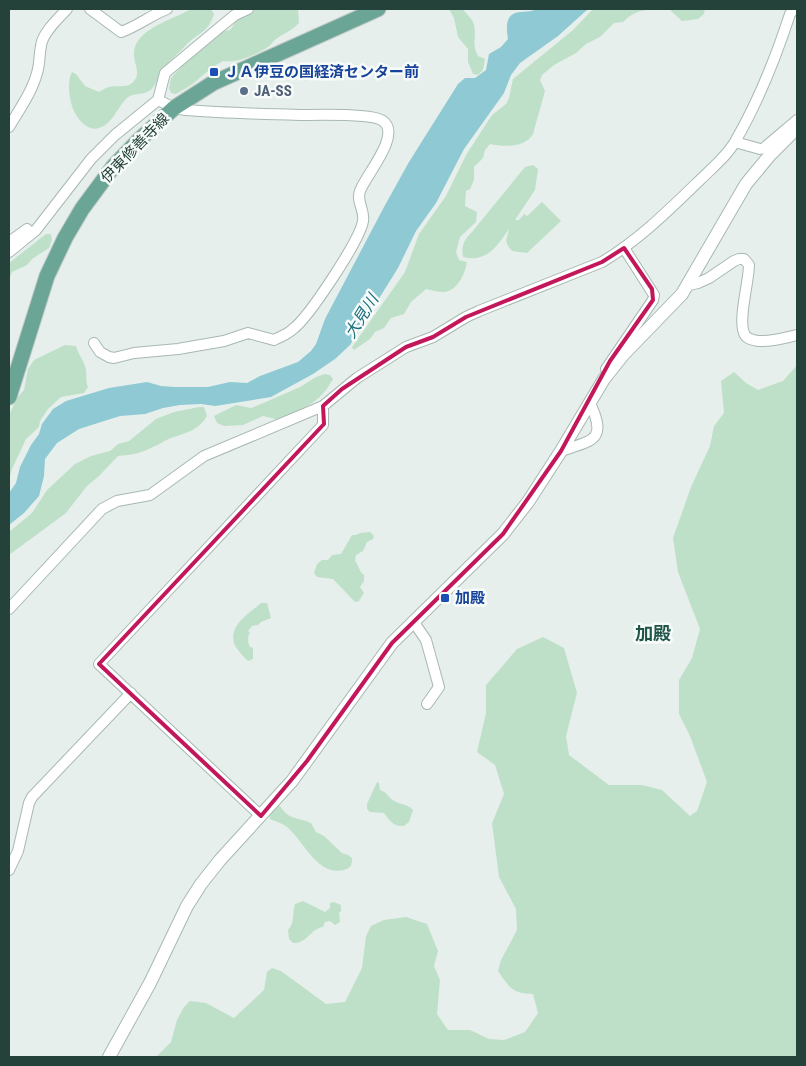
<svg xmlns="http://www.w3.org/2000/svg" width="806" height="1066" font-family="'Roboto Condensed','Noto Sans JP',sans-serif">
	<rect width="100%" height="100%" fill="#e6efeb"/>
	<path fill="#bfe0c8" d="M191,9h20l3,5c-6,19 -15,18 -27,30 -8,9 -17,16 -24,25 -5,7 -7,18 -14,22 -8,5 -15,1 -22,7 -10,9 -14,26 -28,30 -13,4 -24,-12 -27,-22 -3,-10 -5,-25 0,-34l4,2 9,12 14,6c3,-2 6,-4 10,-5 9,-2 19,2 25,-6 7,-8 0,-17 0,-26 -1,-26 39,-35 57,-46z
		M257,9h41l1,14c-9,9 -13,9 -23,16 -3,2 -5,6 -8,8 -13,8 -30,16 -45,14 -11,6 -20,14 -29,22 -5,4 -12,7 -18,11l-5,-1 -2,-5 2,-10 22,-23 10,-7 13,-13 9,-4 5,-1 7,-10 8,-6z
		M449,9h14c3,5 10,10 11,16 3,14 -3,17 4,31l7,3 -2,11 -5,5 -5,-1 -5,-12v-13l-10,-12 -4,-19z
		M593,9h112l-1,5 -6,5 -16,2 -13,-12c-18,0 -33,-1 -46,13l-9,1 -14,14 -14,7 -10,9 -22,12 -12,10 -2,5 5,11 -12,43c-8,14 -29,13 -43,10l-5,6 -2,8 -9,9v13l-4,9 -4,2 -1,15 12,6 -1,10 -16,15 -4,15 3,8 8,2c-2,12 -10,30 -24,30 -6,0 -11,-2 -17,-3l-15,13 -7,12 -13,4 -7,10 -9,4 -5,7 -16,11 -2,-3 53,-75 14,-38 27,-38 20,-41 26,-40 14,-11 3,-6 4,-19 60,-49z
		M533,165l5,4 -3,21 -20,30h4l5,-6 3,2 15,-14 19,19 -34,32 -15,-2c-9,-10 -5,-11 -3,-22 -12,17 -22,34 -46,28 -2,-11 1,-17 9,-25l53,-65z
		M46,234h5l1,6 -3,8 -17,11 -5,6 -15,7 -3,8v-17z
		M65,345l11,1c2,8 9,16 10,24 1,6 -1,10 2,17l-4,6 -23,4 -13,12 -8,12 -1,6 -13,12 -14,30 -3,11v-64l7,-17 8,-9 4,-21 6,-9z
		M797,365v692h-641l15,-15 6,-22 7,-13 6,-6 16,2 28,15 30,-28 3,-18 5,-4 9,3 45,33 19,-2 17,-34 4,-32 5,-10 13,-6 22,-3 21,7 11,27 -4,15 6,14 -3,34 11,16h22l19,9 15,1 21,-8 13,-19 -5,-19c-22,-1 -22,-5 -35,-23l3,-11 16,-30 -1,-21 -17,-32 -7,-54 12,-29 -9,-29 -18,-13 9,-39v-28l31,-36 26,-12 21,11 13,45 -11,43 3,19 40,30h33l20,5 28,26 7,-5 10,-29 -17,-46 -11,-22v-34l13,-22 8,-29 -22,-57 -5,-34 18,-51 19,-41 4,-20 10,-13 -3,-32 13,-9 12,11 12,7 25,-9z
		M325,374l5,1 3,4c-14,26 -30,28 -54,41l-16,-4 -20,9 -19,1 -7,-3 -3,-7 22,-11 15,3 10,-4 39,-17 16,-10z
		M199,407h5l3,9c-8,14 -21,17 -36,22 -6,2 -12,7 -18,9 -11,6 -22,8 -35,9l-19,20 -12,10 -21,27 -57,42v-23l23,-19 15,-23 28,-26 16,-8 19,-5 8,-7 11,-3 27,-22 18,-7z
		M360,533l10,-1 4,4 -1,3 -6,3 -4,9 -7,4 -1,6c4,4 4,11 9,14v6l-4,6 4,6 -5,8 -4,1 -22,-23 -16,-2 -3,-4 3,-9 5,-4h6l4,-5 9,-1 11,-19h4z
		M261,603h6l4,15 -10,4 -3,3 -6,1 -4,5 2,2c-3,3 -2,11 0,14l3,1v11l-5,2c-4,-4 -13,-13 -14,-18 -5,-19 16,-30 27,-40z
		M377,782l2,1 1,7c7,2 8,7 14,11 7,4 14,3 19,9l-4,12 -5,4c-10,1 -14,-5 -20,-13l-14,-1 -3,-3v-5z
		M280,806c9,14 17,11 31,17l5,9 8,4 18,17 6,2 4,3c0,7 -1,10 -8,12 -27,6 -39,-27 -56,-42 -5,-5 -12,-6 -18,-9l-1,-5 4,-7z
		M303,901l22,11 5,-4v-5l4,-1 7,3v6l-2,2 1,9 -5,3 -5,-4 -5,1 -2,5c-13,2 -16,17 -30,16l-4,-4 -1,-9c7,-7 4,-17 7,-26z"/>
	<path fill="#8ec9d4" d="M537,9h51l-30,27 -38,27 -9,12 -7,18 -40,56 -28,54 -20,28 -18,37 -48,77 -15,14 -22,15 -42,23 -56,9 -14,-2 -21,1 -17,3 -18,6 -25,2 -41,13 -22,14 -12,16 -1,17 -5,20 -15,17 -15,12v-32l7,-10 4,-16 11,-22 8,-11 3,-10 11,-15 13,-8 43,-13 38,-6 14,4 14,1h33l22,-5 17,1 13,-7 38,-14 13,-11 5,-7 9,-25 59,-112 25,-45 49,-78 7,-6h10l11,-8 3,-16 12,-7 7,-8c-2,-13 -3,-26 13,-27 7,-1 10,0 16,-3z"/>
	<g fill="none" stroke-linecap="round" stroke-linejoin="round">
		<g stroke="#a8b8b2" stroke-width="12">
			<path id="minor" d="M90,9l31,23c17,-6 30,-17 46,-23
				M158,100l7,-27 54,-45 16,-13 13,-6
				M9,127c10,-17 23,-35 28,-54 3,-9 2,-18 4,-27 1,-13 18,-28 26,-37
				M735,142l25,7 4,-1 33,-28
				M9,242l18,-13
				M9,252l27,-22 55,-71 24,-24 43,-35 16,8 12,2c38,3 76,4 114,5 15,0 73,-2 83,6 19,14 -18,55 -23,70 -4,11 5,19 3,30 -3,19 -54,96 -70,108 -5,5 -13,8 -19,11l-26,-7 -24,8 -46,8 -44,4 -20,5 -5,-1 -9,-5 -6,-9
				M689,285l9,-2 11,-5 25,-17 5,-2h5l5,6c0,17 -12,57 -4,70 2,4 8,5 13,6 13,1 27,-3 39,-6
				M606,369l47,-69 1,-5 -30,-47
				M561,451c33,-11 46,-11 29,-48
				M9,609l93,-100 15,-8 33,-6 54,-39 119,-50
				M413,621l13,19 13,47 -12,17
				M261,816l-162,-152 224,-239v-19l34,-28 49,-31 27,-10 33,-20 13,-6 123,-49c37,-22 68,-53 99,-83 12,-12 27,-24 35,-39 23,-40 40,-83 54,-126l4,-5
				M9,870l9,-19 11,-48 3,-6 99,-104"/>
		</g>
		<g stroke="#a8b8b2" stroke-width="14">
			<path id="tertiary" d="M109,1057l41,-74 37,-77 14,-22 19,-24 72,-79 100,-138 111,-109 25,-32 33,-51 43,-72 19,-24 59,-61 64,-110 24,-29 27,-27"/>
		</g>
		<g stroke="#c2cac8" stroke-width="17">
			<path id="primary" d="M9,397l38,-121 18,-38 17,-29 31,-42 26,-27 35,-32 39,-25 165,-74"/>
		</g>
		<use href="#minor" stroke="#fff" stroke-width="10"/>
		<use href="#tertiary" stroke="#fff" stroke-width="12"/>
		<use href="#primary" stroke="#6aa596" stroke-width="15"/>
	</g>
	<path fill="none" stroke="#c2185b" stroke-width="4" stroke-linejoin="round" d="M624,248l28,41 1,11 -43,61 -49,90 -58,83 -111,109 -85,118 -46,55 -162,-152 225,-240 -1,-18 19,-17 64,-42 27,-10 33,-20 136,-55z"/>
	<g fill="#1a4fb4" stroke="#f7fbf9" stroke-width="2">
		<rect x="209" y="67" width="10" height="10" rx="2.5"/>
		<rect x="440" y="593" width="10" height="10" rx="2.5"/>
	</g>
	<circle fill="#5c6f8a" stroke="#f7fbf9" stroke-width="2" cx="244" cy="91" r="5"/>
	<g text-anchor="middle" stroke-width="5" stroke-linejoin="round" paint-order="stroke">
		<g font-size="15" font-weight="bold" fill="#164399" stroke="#f7fbf9" text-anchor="start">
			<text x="224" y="77">ＪＡ伊豆の国経済センター前</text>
			<text x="455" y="603">加殿</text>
		</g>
		<g font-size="15" font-weight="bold" fill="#4e5e75" stroke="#f7fbf9" text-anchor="start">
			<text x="254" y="96">JA-SS</text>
		</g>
		<g font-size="15" fill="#24423a" stroke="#f7fbf9">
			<text transform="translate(135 148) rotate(-46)" y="5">伊東修善寺線</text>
		</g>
		<g font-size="16" font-style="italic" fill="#1c6f80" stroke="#f7fbf9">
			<text transform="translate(361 316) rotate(-58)" y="6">大見川</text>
		</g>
		<g font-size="18" font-weight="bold" fill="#1f5548" stroke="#f7fbf9">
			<text x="653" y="640">加殿</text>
		</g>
	</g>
	<rect width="806" height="1066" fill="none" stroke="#24423a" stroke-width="20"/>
</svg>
